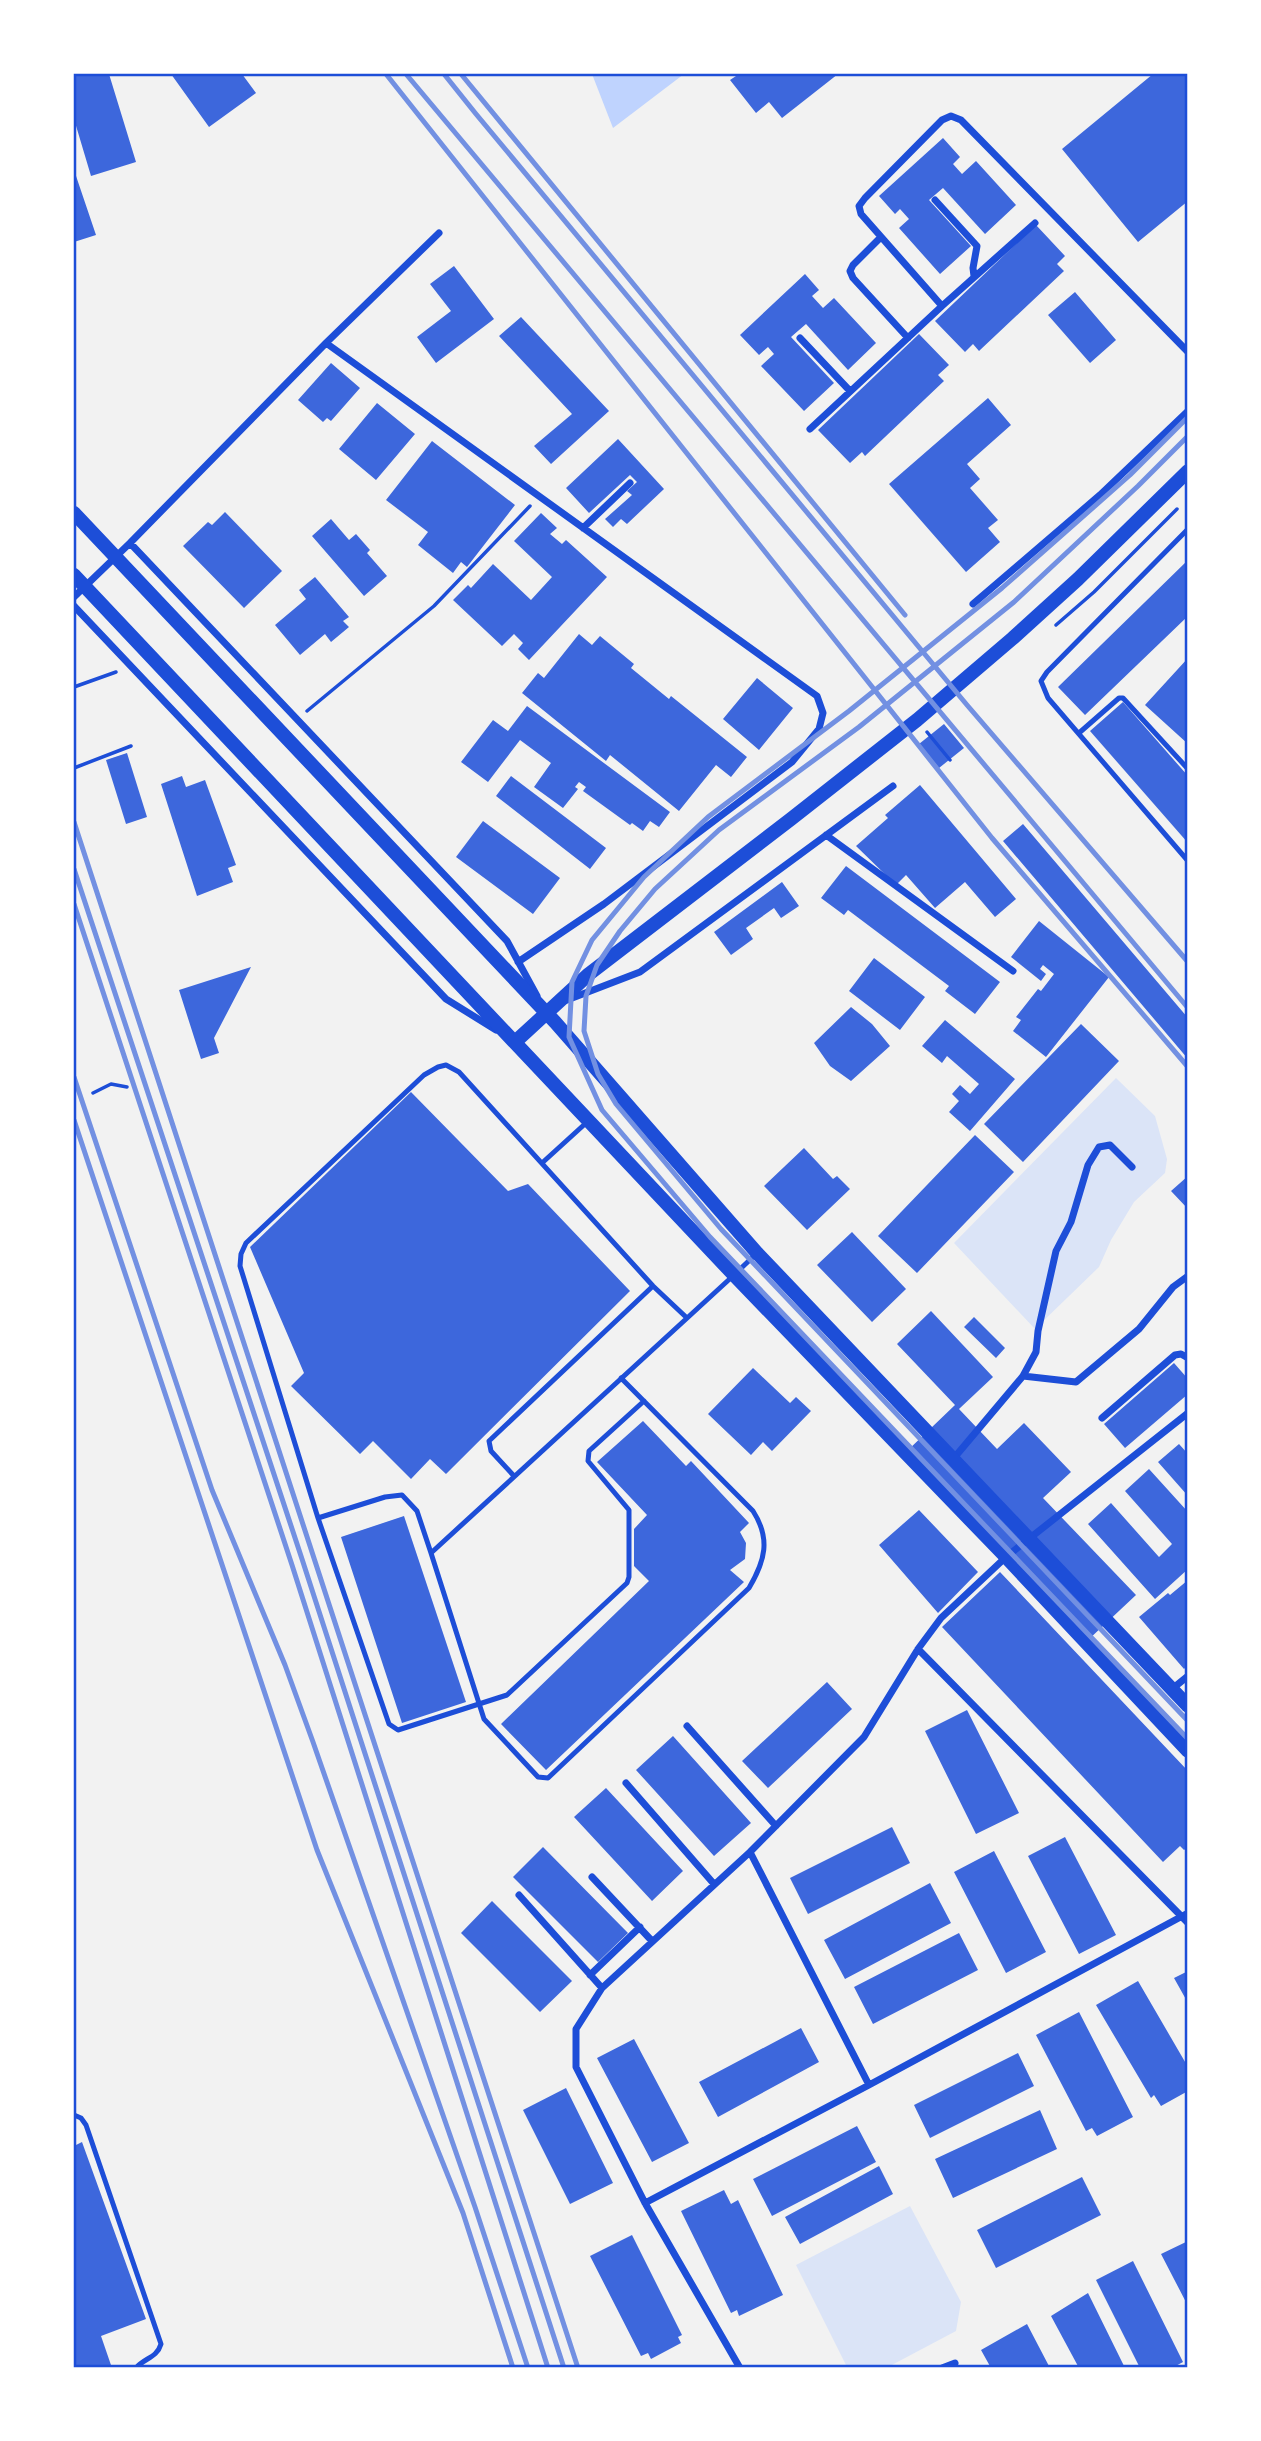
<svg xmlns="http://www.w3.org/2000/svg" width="1261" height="2441" font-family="Manrope,sans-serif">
	<rect width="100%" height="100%" fill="#f2f2f2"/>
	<path fill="#dbe4f7" d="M1116,1078l39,38 12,43 -2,14 -31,29 -23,38 -12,27 -64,62 -81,-86z
		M910,2206l51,96 -5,29 -68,36h-41l-51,-102z"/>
	<path fill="#bfd3fe" d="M592,74h92l-71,54z"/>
	<path fill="#3d67dc" d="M74,74h35l27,88 -45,14 -17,-57z
		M171,74h71l14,19 -47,34z
		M739,74h99l-56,44 -13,-16 -13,11 -26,-33z
		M1153,74h35v127l-50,41 -76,-93z
		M943,138l17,19 -7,7 9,10 14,-13 40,44 -31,29 -42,-46 -14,12 42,46 -31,28 -41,-46 10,-9 -9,-10 -5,5 -16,-18z
		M74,170l22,65 -22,7z
		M1036,225l29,31 -8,8 7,7 -85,80 -6,-7 -8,8 -30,-31z
		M454,266l40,53 -58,44 -19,-26 34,-26 -21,-27z
		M805,274l14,16 -7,6 11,12 11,-10 42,45 -28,27 -42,-46 -15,13 43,46 -30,28 -43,-45 13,-12 -6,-7 -9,8 -19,-20z
		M1075,292l41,48 -26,23 -42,-48z
		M521,317l88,94 -58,53 -17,-18 38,-32 -73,-78z
		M919,334l30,31 -11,10 6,6 -79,75 -3,-4 -12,11 -32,-33z
		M331,363l29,25 -29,33 -4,-3 -4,4 -25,-22z
		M988,398l23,27 -44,39 13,15 -10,9 28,32 -10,8 12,14 -34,30 -77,-88z
		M377,403l38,31 -39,46 -37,-31z
		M618,439l46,50 -37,35 -6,-5 -8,8 -8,-8 27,-24 -5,-4 10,-9 -7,-7 -41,38 -23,-25z
		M432,441l83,64 -48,62 -6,-5 -8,11 -35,-28 10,-13 -42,-32z
		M225,512l57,59 -38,37 -61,-62 25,-24 4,3z
		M541,513l16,15 -7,6 12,10 4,-4 41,37 -78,83 -11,-11 5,-6 -9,-9 -12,12 -49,-46 15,-15 3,3 22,-24 38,36 21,-23 -38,-36z
		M331,519l18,21 7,-6 14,16 -3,3 20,23 -23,20 -52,-60z
		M1188,560v56l-103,99 -27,-28z
		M315,577l34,40 -6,4 6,6 -18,15 -6,-8 -25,21 -25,-30 31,-26 -7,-9z
		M579,634l13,11 8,-9 34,28 -3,4 38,31 2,-3 76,61 -16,20 -15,-12 -37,46 -69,-56 -4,6 -84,-68 16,-20 6,5z
		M1188,658v86l-43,-39z
		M757,678l36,30 -34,42 -36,-31z
		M1123,702l65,74v67l-98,-112z
		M527,706l143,106 -11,15 -9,-6 -7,10 -11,-8 -2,2 -47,-34 3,-4 -7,-5 -4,5 3,2 -15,19 -29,-21 17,-24 -31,-23 -32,42 -27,-20 32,-42 15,11z
		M944,724l20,24 -25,20 -20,-24z
		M127,753l20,64 -21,7 -20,-64z
		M182,776l4,11 19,-7 31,85 -8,3 5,14 -36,14 -36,-112z
		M511,776l95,72 -16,21 -94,-73z
		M920,785l96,114 -21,18 -30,-35 -30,26 -29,-33 -10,10 -40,-39 32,-28 -3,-3z
		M483,821l77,57 -27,36 -77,-57z
		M1023,824l165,194v41l-185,-218z
		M846,866l154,116 -25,32 -30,-23 4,-5 -101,-76 -4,5 -23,-17z
		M782,882l17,24 -18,12 -7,-10 -28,20 7,11 -22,16 -17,-23z
		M1039,921l70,56 -63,80 -33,-26 8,-11 -5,-3 22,-28 3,2 13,-17 -11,-9 -3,4 6,5 -5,7 -30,-24z
		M874,958l51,39 -25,33 -51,-39z
		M251,967l-37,71 5,15 -18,6 -22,-69z
		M851,1007l21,17 18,22 -39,35 -21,-15 -16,-23z
		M945,1020l70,59 -45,52 -21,-19 10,-11 -7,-7 8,-9 10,9 9,-10 -32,-28 -5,7 -20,-17z
		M1081,1024l38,37 -96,101 -39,-38z
		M411,1092l97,99 20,-7 102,107 -184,183 -16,-15 -19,20 -38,-38 -13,13 -69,-68 13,-13 -54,-126z
		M975,1135l39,37 -97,101 -39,-37z
		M804,1148l29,31 4,-3 13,13 -43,41 -43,-44z
		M1188,1176v33l-17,-18z
		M852,1232l54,57 -34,33 -55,-57z
		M931,1311l62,66 -34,32 38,40 27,-26 47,49 -28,26 93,97 -49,46 -181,-189 49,-47 -58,-61z
		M974,1317l31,31 -9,10 -32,-31z
		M1174,1363l14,16v15l-63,54 -21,-24z
		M753,1368l37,35 6,-6 15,14 -39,40 -9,-9 -12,13 -43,-41z
		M643,1421l43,45 5,-5 58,62 -9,9 6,11 -1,16 -15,11 14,12 -198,188 -45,-46 148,-143 -15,-15v-37l13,-14 -50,-53z
		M1179,1444l9,10v42l-30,-34z
		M1149,1469l39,43v57l-33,30 -67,-75 23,-21 48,54 13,-13 -47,-53z
		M919,1510l59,62 -40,41 -59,-68z
		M404,1516l62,186 -64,21 -61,-186z
		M1000,1572l188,199v76l-4,3 -4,-4 -17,16 -221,-235z
		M1188,1580v85l-4,4 -45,-52 29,-24 2,2z
		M827,1682l25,27 -84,79 -26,-27z
		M967,1710l52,103 -43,21 -51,-103z
		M673,1736l78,87 -37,33 -78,-86z
		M606,1788l77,83 -31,30 -78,-84z
		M892,1827l18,36 -102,51 -18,-36z
		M1065,1837l51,98 -37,19 -51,-98z
		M543,1847l85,86 -30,29 -85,-85z
		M994,1851l52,101 -40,21 -52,-101z
		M930,1883l21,40 -106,56 -21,-39z
		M492,1901l80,80 -32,31 -79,-79z
		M959,1933l19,37 -105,54 -19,-37z
		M1188,1971v32l-14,-25z
		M1138,1981l50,86v24l-27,15 -7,-11 -3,3 -55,-93z
		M1079,2012l54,105 -36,19 -5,-8 -6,3 -50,-96z
		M801,2028l18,34 -101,55 -19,-35z
		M634,2039l55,104 -37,19 -55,-104z
		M1018,2053l16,33 -104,52 -16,-33z
		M566,2088l47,95 -43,21 -47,-94z
		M1040,2110l17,39 -104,49 -18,-39z
		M857,2126l19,36 -104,54 -19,-37z
		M82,2142l64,177 -45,17 11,32h-38v-222z
		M879,2166l14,28 -93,50 -15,-27z
		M1082,2177l19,38 -105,53 -19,-38z
		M724,2190l7,14 7,-4 45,95 -44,21 -2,-6 -6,3 -50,-102z
		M632,2235l50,100 -4,2 3,6 -30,16 -3,-6 -7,3 -51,-100z
		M1188,2241v65l-27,-52z
		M1133,2261l50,101 -11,6h-32l-44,-88z
		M1088,2293l37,75h-46l-28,-52z
		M1027,2324l23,44h-59l-10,-18z"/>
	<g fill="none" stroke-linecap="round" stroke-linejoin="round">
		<path stroke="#1d4ed8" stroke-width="3.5" d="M1056,625l38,-33 83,-83
			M74,687l42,-15
			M307,711l127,-105 96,-100
			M927,732l23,28
			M74,768l57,-22
			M93,1093l18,-9 16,3"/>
		<path stroke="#1d4ed8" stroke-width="5" d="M1188,529l-141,143 -6,9 7,17 140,163
			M1079,733l40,-35h4l65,71
			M542,1163l44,-40
			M687,1318l-34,-32 -194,-214 -13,-7 -8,2 -14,8 -178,168 -5,11 -1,12 78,252 67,-21 17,-2 15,16 14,42 303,-278 23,-22
			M514,1476l-23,-25 -2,-10 164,-155
			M318,1518l71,206 9,6 109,-35 120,-112 2,-6v-67l-41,-49 1,-10 55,-50
			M431,1553l53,166 54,58 10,1 201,-190c16,-27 22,-49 4,-77l-132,-133
			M74,2115l7,3 5,7 75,219c-4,14 -17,14 -25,24"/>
		<path stroke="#1d4ed8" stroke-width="7" d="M935,200l42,46 -4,22 1,8
			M881,237l-28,28 -3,6 3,7 55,60
			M942,306l93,-83
			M800,338l50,53
			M326,343l113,-110
			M810,429l132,-123 -81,-92 -2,-8 6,-8 77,-78 9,-4 10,4 227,232
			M583,528l47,-45
			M130,543l377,398 30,55
			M74,597l56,-54 196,-200 491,353 6,17 -4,16 -27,33 -188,142 -86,58
			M973,604l127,-109 88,-84
			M74,606l372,393 50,31
			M826,835l187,136
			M567,1000l73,-28 253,-186
			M1023,1376l53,6 63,-53 34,-42 15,-11
			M1102,1418l73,-63 6,-1 7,4
			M954,1458l69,-82 13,-24 2,-21 18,-80 15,-29 17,-57 11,-18 11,-2 22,22
			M918,1649l270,274
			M1172,1689l16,-13
			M687,1726l89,100
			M626,1783l88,101
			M750,1852l119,233
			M592,1877l60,64
			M519,1895l83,93
			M590,1975l50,-48
			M645,2203l224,-118 319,-172
			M740,2368l-95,-165 -69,-136v-38l26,-41 148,-136 114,-115 54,-88 23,-31 65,-61 182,-144
			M942,2368l13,-5"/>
		<path stroke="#1d4ed8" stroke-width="14" d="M74,513l481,509 202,231 431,453
			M74,575l660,700 272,282 182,194
			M515,1042l74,-68 202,-155 126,-99 96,-82 65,-59 110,-108"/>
		<path stroke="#7290e2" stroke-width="5" d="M386,74l606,764 196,229
			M406,74l782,934
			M444,74l32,40 491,591 221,257
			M461,74l444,541
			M1188,417l-58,58 -128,113 -153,123 -141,106 -64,60 -52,63 -20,42 -3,55 33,73 108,127 478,502
			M1188,436l-50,50 -124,116 -155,125 -140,103 -64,59 -35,42 -23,34 -11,31 -2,35 14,43 18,30 105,125 467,492
			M74,822l504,1546
			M74,869l228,690 262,809
			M74,904l218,661 256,803
			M74,1077l138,413 73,175 28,77 162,465 53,161
			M74,1120l243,730 146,363 50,155"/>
	</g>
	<rect width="1261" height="2441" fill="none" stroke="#ffffff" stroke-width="150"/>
	<rect x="75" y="75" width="1111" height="2291" fill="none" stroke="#1d4ed8" stroke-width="2.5"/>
</svg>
